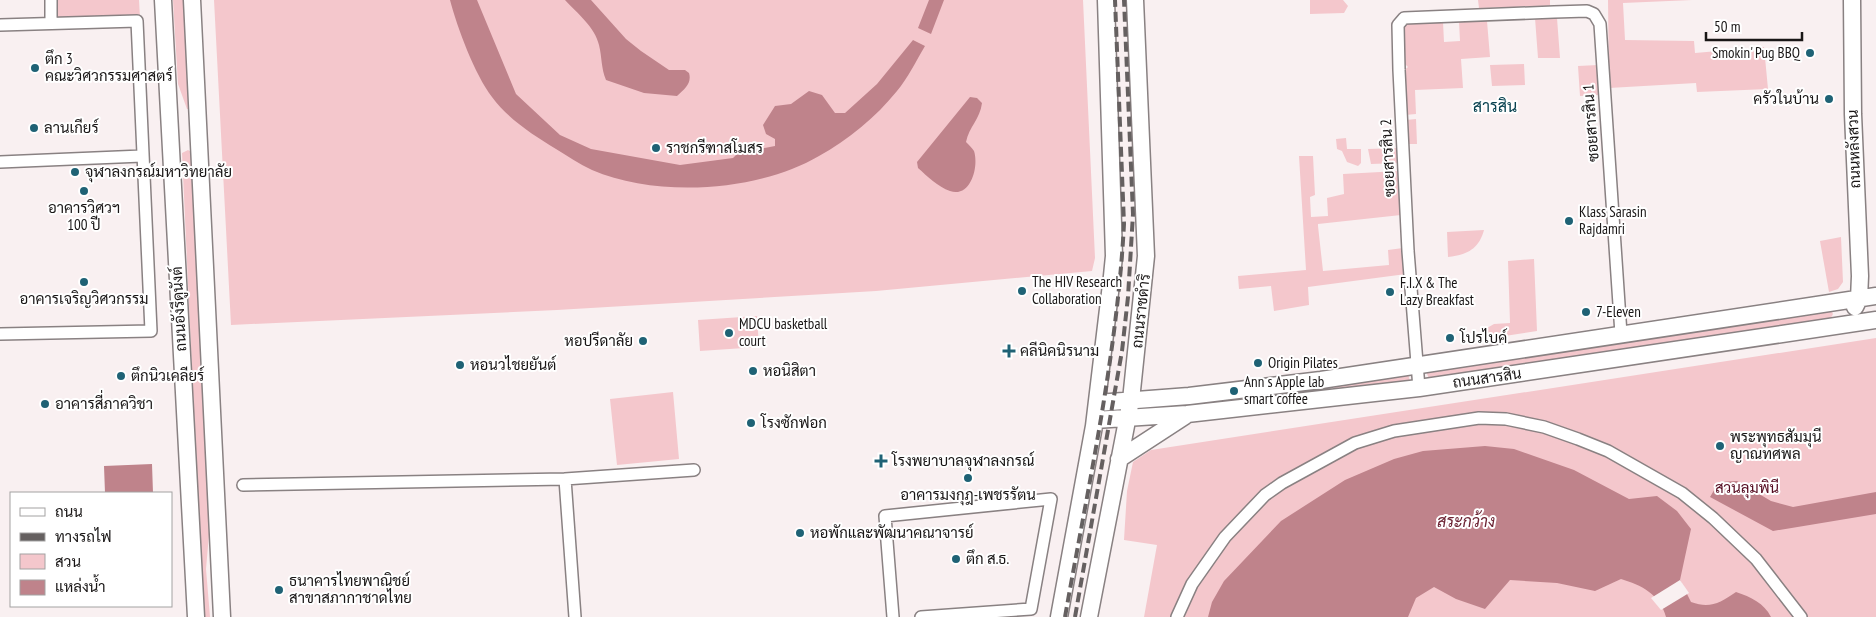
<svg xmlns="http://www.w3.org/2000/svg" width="1876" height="617" font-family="'PT Sans Narrow',Sarabun,sans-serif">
	<rect width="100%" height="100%" fill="#f9f0f1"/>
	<path fill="#f4c7cc" d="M52,0h87l1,18 -87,2z
		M173,0h12l5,109h-3l-9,-25z
		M214,0h869l12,258 -3,13 -216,20 -319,19 -326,15z
		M1310,0h33l5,6 -4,7 -34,1z
		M1478,0h72v6l-71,2z
		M1608,0h84l-69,3 2,37 69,1 1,12 69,-6 4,42 -71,3 -1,-9 -87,5z
		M1535,18h22l3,40h-22z
		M1487,21l3,36 -29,2 2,29 -48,2 1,24 -11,1 -2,-44 5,-4 -5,-5v-36l6,-3 34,-1 1,20 16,-1 -1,-19z
		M1524,64l1,21 -33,1 -2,-21z
		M1598,65l1,30 -19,1 -2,-30z
		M1416,119l1,25h-10l-1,-24z
		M1346,138l1,11h14v14l-3,3 -11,-4 -5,-11 -5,-2 -1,-10z
		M1398,148l1,15 -28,1 -3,-15z
		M188,150l5,3 17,370 -4,46 4,48h-5l-4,-52 -19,-412z
		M1299,156h14l2,39 -5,2 1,20 17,-1 -1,-18 17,-4 -1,-20 56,-3 2,44 -83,9v2l5,45 66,-6 -1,-15 15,-2 3,26 -98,13 1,18 -35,6 -3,-25 -32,3 -1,-13 68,-6z
		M1484,230c-5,19 -17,25 -36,27l-1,-25z
		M1841,237l2,45 -5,7 -9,3 -9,-51z
		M1534,259l3,72 -52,8 2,-11 7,-4 16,-1 -2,-62z
		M1831,310l2,4 -2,4 -402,61 -3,-8z
		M757,316l2,31 -59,4 -2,-31z
		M1876,338v279h-732l13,-72 -33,-5 3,-49 6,-29 18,-12z
		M1408,374l2,7 -3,3 -74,6 -1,-6z
		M673,392l6,67 -62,6 -7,-66z"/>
	<path fill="#bf838b" d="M450,0h27l39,94 44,41 31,14 89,16 53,-7 5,-5 37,-7v-7l-9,-5 -3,-9 12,-19 16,-2 18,-13 13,4 13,18h10l32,-29 36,-44 12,6c-9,15 -17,32 -28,45 -21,26 -49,49 -78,65 -62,36 -161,42 -227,14 -13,-6 -24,-14 -36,-21 -23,-14 -48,-30 -64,-52 -17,-22 -35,-70 -42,-97z
		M565,0h26l35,39 15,12 28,19h16l4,3c3,10 -4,16 -12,23l-33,-3 -38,-13c-5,-12 -4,-23 -7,-35 -4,-18 -22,-32 -34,-45z
		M929,0h15l-13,34 -13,-6z
		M970,97l7,1 5,5c-2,16 -13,24 -16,39 3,3 6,6 8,9 5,15 -3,47 -24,40 -12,-4 -23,-15 -32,-23l-1,-6z
		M1485,446l29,3 60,21 55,29 28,-3 20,15 14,18 -11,51 11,22c19,7 29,1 45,-10 15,5 28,11 35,25h-105c-6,-23 -25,-32 -45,-38l-26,12 -38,-8 -47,-3 -25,29 -29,-10 -22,-12 -18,11 -8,19h-200l4,-15 12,-21 57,-60 64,-41 49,-21 29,-8z
		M152,464l1,29h-48l-1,-27z
		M1737,481l34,20 22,6 83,-15v22l-103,17 -63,-34 9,-15z"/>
	<path fill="#f9f0f1" d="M1680,580l9,13 -28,17 -10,-12z"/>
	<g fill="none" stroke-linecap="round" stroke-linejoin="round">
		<g stroke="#898182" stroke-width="14">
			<path id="street" d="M51,0v23
				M0,25l137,-4 14,310 -151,3
				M0,162l142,-6
				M1419,388l-11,-137 -9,-181 -1,-45 6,-7 150,-6 33,-1 7,3 6,10 21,310
				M565,479l10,138
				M243,485l322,-6 129,-9
				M893,617l-8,-101 166,-17 -20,110 -110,8
				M1177,617l15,-33 33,-47 40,-42 17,-12 73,-40 39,-12 85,-13 27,1 38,8 34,12 30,12 74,42 31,25 43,41 45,58"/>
		</g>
		<g stroke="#898182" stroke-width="19">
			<path id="secondary" d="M163,0l33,617
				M192,0l30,617
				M1852,0l1,114 7,162 -1,23 -4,8
				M1097,403l92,-7 132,-16 555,-84
				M1095,420l92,-6 232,-26 457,-68
				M1119,459l66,-43
				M1059,617l35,-191 18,-150 2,-20 -8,-256
				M1089,617l42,-217 15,-144 -11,-256"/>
		</g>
		<use href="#street" stroke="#fff" stroke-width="11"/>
		<use href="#secondary" stroke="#fff" stroke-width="16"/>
		<path stroke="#656060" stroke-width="4" stroke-dasharray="10 5" stroke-linecap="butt" d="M1065,617c23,-130 52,-261 59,-393l-9,-224
			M1075,617l47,-266 6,-54 5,-83 -9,-214"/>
	</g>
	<g fill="#1f6275" stroke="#fff" stroke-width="2">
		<circle cx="1810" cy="53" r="5"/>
		<circle cx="35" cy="68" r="5"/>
		<circle cx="1829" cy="99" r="5"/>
		<circle cx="34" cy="128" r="5"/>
		<circle cx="656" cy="148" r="5"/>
		<circle cx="75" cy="172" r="5"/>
		<circle cx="84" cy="191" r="5"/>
		<circle cx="1569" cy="221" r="5"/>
		<circle cx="84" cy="282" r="5"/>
		<circle cx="1022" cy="291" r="5"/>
		<circle cx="1390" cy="292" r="5"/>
		<circle cx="1586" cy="312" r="5"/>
		<circle cx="729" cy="333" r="5"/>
		<circle cx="1450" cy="338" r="5"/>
		<circle cx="643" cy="341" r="5"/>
		<path d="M1006.5 343.5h5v5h5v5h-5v5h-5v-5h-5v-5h5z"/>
		<circle cx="1258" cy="363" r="5"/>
		<circle cx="460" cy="365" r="5"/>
		<circle cx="753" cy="371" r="5"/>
		<circle cx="121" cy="376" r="5"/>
		<circle cx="1234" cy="391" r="5"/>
		<circle cx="45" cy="404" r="5"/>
		<circle cx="751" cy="423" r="5"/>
		<circle cx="1720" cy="446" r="5"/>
		<path d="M878.5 453.5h5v5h5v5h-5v5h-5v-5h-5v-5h5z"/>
		<circle cx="968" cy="478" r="5"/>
		<circle cx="800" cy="533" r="5"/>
		<circle cx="956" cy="559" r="5"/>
		<circle cx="279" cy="590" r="5"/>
	</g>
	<g text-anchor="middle" stroke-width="4" stroke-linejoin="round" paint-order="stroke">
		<g font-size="15" fill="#191616" stroke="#fff" text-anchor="start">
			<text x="1800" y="58" text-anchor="end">Smokin' Pug BBQ</text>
			<text x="45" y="64">ตึก 3<tspan x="45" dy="17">คณะวิศวกรรมศาสตร์</tspan></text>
			<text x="1819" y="104" text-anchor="end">ครัวในบ้าน</text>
			<text x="44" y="133">ลานเกียร์</text>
			<text x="666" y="153">ราชกรีฑาสโมสร</text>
			<text x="85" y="177">จุฬาลงกรณ์มหาวิทยาลัย</text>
			<text x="84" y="213" text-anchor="middle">อาคารวิศวฯ<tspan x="84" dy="17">100 ปี</tspan></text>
			<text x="1579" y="217">Klass Sarasin<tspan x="1579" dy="17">Rajdamri</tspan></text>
			<text x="1032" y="287">The HIV Research<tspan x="1032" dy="17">Collaboration</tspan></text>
			<text x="1400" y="288">F.I.X &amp; The<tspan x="1400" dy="17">Lazy Breakfast</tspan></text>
			<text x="84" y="304" text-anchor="middle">อาคารเจริญวิศวกรรม</text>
			<text x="1596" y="317">7-Eleven</text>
			<text x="739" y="329">MDCU basketball<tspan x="739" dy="17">court</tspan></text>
			<text x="1460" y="343">โปรไบค์</text>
			<text x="633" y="346" text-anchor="end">หอปรีดาลัย</text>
			<text x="1020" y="356">คลีนิคนิรนาม</text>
			<text x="1268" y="368">Origin Pilates</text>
			<text x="470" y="370">หอนวไชยยันต์</text>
			<text x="763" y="376">หอนิสิตา</text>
			<text x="131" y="381">ตึกนิวเคลียร์</text>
			<text x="1244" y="387">Ann s Apple lab<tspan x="1244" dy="17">smart coffee</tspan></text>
			<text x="55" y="409">อาคารสี่ภาควิชา</text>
			<text x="761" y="428">โรงซักฟอก</text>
			<text x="1730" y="442">พระพุทธสัมมุนี<tspan x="1730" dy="17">ญาณทศพล</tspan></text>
			<text x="892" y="466">โรงพยาบาลจุฬาลงกรณ์</text>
			<text x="968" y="500" text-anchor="middle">อาคารมงกุฎ-เพชรรัตน</text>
			<text x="810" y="538">หอพักและพัฒนาคณาจารย์</text>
			<text x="966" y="564">ตึก ส.ธ.</text>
			<text x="289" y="586">ธนาคารไทยพาณิชย์<tspan x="289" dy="17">สาขาสภากาชาดไทย</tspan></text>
		</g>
		<g font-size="15" fill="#191616" stroke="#fff">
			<text transform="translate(1591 123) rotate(-94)" y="5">ซอยสารสิน 1</text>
			<text transform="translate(1854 149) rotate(-92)" y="5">ถนนหลังสวน</text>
			<text transform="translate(1388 158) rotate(-93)" y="5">ซอยสารสิน 2</text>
			<text transform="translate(179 309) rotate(-93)" y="5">ถนนอังรีดูนังต์</text>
			<text transform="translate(1141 311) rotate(-84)" y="5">ถนนราชดำริ</text>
			<text transform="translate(1487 378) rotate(-8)" y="5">ถนนสารสิน</text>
		</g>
		<g font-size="15" fill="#550b20" stroke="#fff">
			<text x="1747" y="493">สวนลุมพินี</text>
		</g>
		<g font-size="16" fill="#084250" stroke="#fff">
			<text x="1495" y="112">สารสิน</text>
		</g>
		<g font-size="16" font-style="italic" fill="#6c2333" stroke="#fff">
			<text x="1466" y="527">สระกว้าง</text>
		</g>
	</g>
	<rect x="10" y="492" width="162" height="115" fill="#ffffff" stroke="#a3a2a2"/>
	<rect x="20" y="508" width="25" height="8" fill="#ffffff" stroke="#a3a2a2"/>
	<text x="55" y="517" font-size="15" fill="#191616">ถนน</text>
	<rect x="20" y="533" width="25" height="8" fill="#656060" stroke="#a3a2a2"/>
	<text x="55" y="542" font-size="15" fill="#191616">ทางรถไฟ</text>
	<rect x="20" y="554" width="25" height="15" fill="#f4c7cc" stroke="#a3a2a2"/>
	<text x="55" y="567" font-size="15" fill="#191616">สวน</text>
	<rect x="20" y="580" width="25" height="15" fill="#bf838b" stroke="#a3a2a2"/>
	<text x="55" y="592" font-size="15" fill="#191616">แหล่งน้ำ</text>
	<path d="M1706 32v8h96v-8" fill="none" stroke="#191616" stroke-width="2.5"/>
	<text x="1714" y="32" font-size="15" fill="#191616" stroke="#ffffff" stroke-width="4" paint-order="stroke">50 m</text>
</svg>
